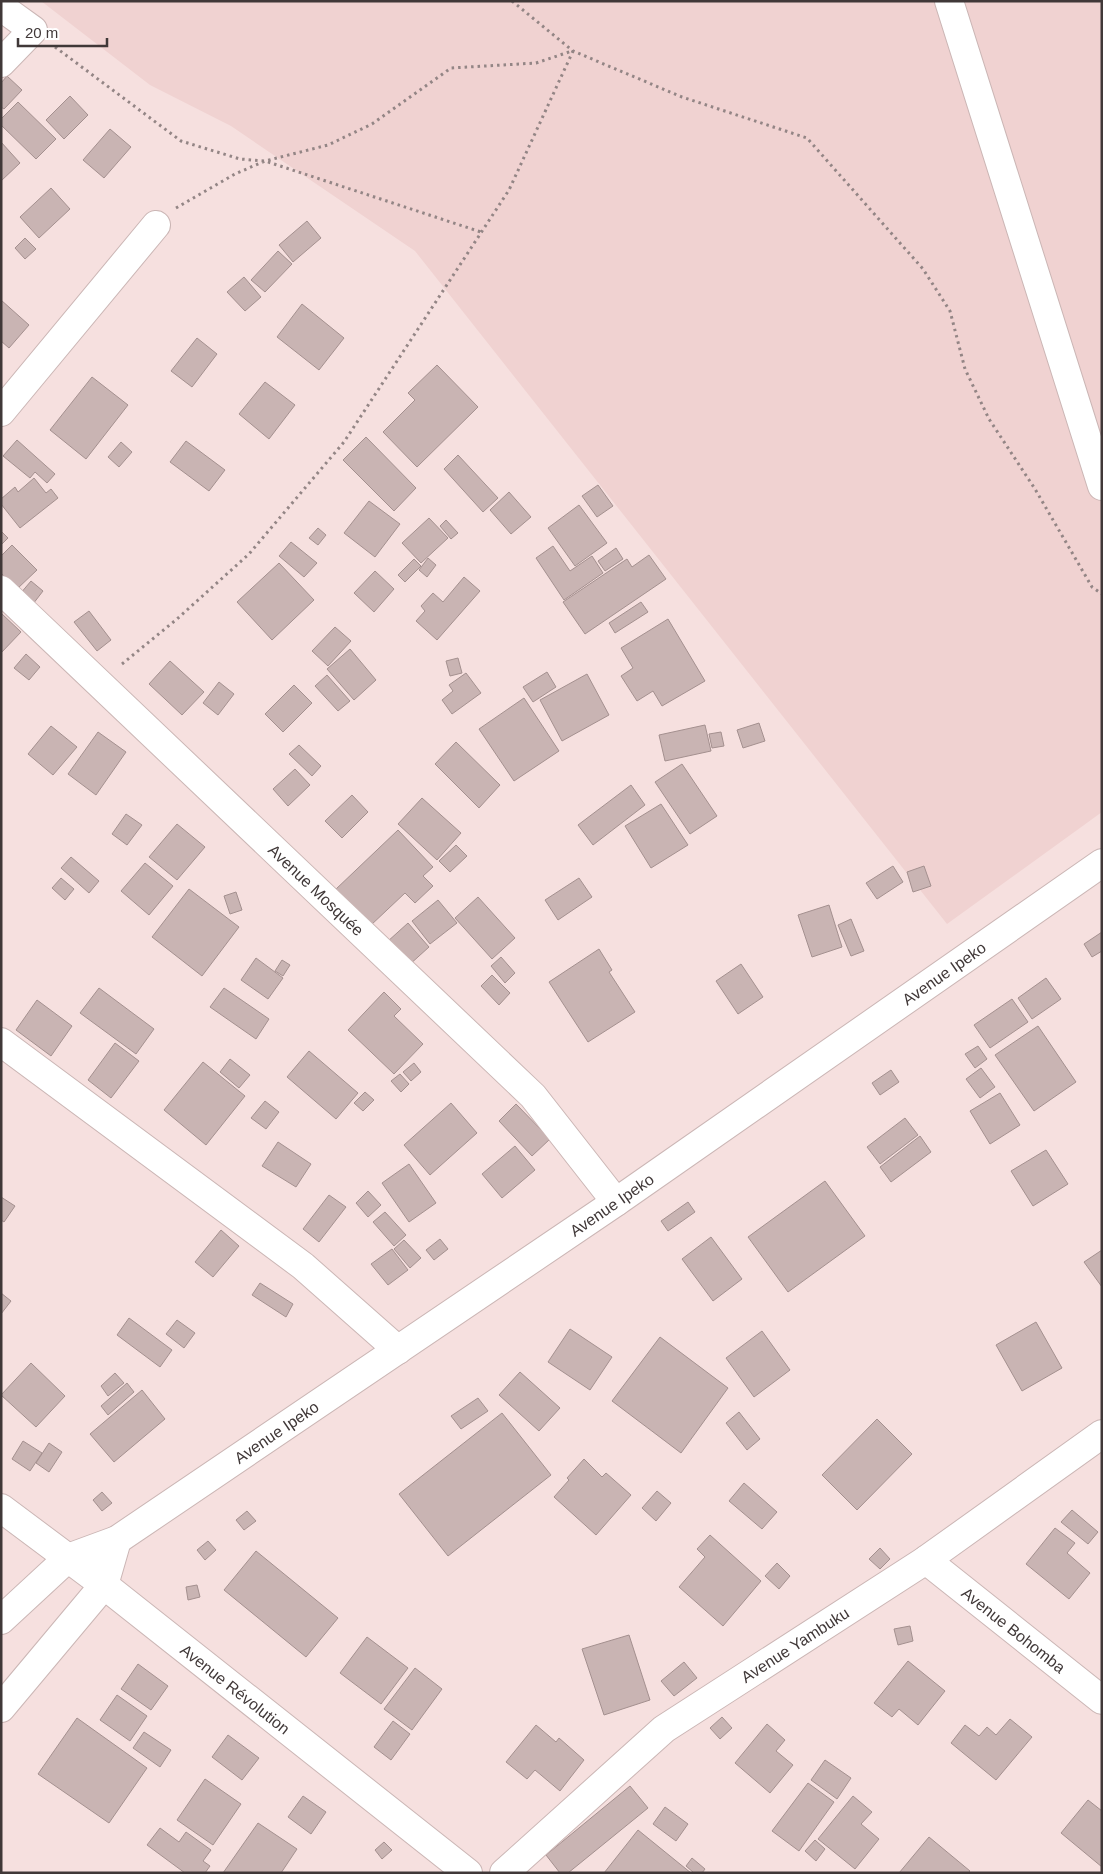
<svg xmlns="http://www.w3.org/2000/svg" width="1103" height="1874" font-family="Arial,sans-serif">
	<rect width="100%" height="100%" fill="#f6e0df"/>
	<path fill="#f0d2d1" d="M41,1h1061v811l-155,112 -532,-673 -184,-125 -81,-41z"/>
	<path fill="#c9b4b3" stroke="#a4908f" d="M7,76l15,14 -18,19 -3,-2v-24z
		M70,96l18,19 -24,24 -18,-19z
		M18,102l38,37 -20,20 -35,-34v-6z
		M110,129l21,18 -27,31 -21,-18z
		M1,142l19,21 -19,18z
		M51,188l19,21 -31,29 -19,-21z
		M307,221l14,17 -28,24 -14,-17z
		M25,238l11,11 -11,10 -10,-11z
		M278,251l14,13 -27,28 -14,-12z
		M244,277l17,20 -16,14 -18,-19z
		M1,300l28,25 -20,23 -8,-7z
		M302,304l42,34 -25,32 -42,-33z
		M197,338l20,16 -25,33 -21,-16z
		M437,365l41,42 -61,60 -34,-35 32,-32 -7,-7z
		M92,377l36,28 -42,54 -36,-29z
		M265,382l30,23 -26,34 -30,-25z
		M366,437l50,51 -22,23 -51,-51z
		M17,440l38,34 -8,9 -12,-11 -5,6 -27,-22z
		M186,441l39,29 -16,21 -39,-29z
		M121,442l11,10 -13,15 -11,-10z
		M458,455l40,43 -15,14 -39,-43z
		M34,478l12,15 5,-4 7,9 -38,30 -19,-24v-5l14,-12 3,5z
		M598,485l15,21 -16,11 -15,-21z
		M509,492l22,25 -20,17 -21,-24z
		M369,501l31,23 -25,33 -31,-24z
		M579,505l28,38 -32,23 -27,-38z
		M429,518l19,20 -27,25 -19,-20z
		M446,520l12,13 -7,6 -11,-13z
		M318,528l8,7 -8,10 -9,-7z
		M1,531l7,7 -7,7z
		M291,542l26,21 -13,14 -25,-21z
		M12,545l25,25 -20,19 -16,-16v-17z
		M553,546l17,25 22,-15 11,17 -39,27 -28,-42z
		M616,548l7,11 -18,12 -7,-10z
		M649,555l17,24 -81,55 -22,-32 64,-43 5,8z
		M428,558l8,7 -9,12 -8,-7z
		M414,559l7,7 -16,16 -7,-7z
		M279,563l35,37 -42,40 -35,-38z
		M375,571l19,18 -20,23 -20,-19z
		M464,577l16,14 -43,49 -21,-19 9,-10 -4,-5 12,-13 10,9z
		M31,581l12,10 -10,13 -13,-10z
		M641,602l7,10 -33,21 -6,-10z
		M89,611l22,29 -14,11 -23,-29z
		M1,613l20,19 -20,21z
		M668,619l37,62 -43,25 -9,-15 -16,10 -16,-25 12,-8 -12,-20z
		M335,627l16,14 -23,25 -16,-15z
		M350,649l26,31 -22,20 -27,-31z
		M26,654l14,13 -11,13 -15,-12z
		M458,658l4,15 -12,3 -4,-15z
		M170,661l34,31 -22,23 -33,-31z
		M547,672l9,15 -23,15 -10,-15z
		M466,673l15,20 -29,21 -10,-14 11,-9 -4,-6z
		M587,674l22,41 -47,26 -22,-41z
		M327,675l23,26 -12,10 -23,-25z
		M219,682l15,12 -16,21 -15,-12z
		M294,685l18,18 -29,29 -18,-18z
		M524,698l35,53 -45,30 -35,-52z
		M759,723l6,18 -22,7 -6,-18z
		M705,725l6,26 -46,10 -6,-26z
		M51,726l26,21 -24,28 -25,-21z
		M98,732l28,20 -30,43 -28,-21z
		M721,732l3,14 -12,2 -3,-14z
		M456,742l44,43 -21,23 -44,-44z
		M299,745l22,21 -9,10 -23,-22z
		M682,764l35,52 -27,18 -35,-52z
		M295,769l15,16 -22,21 -15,-17z
		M631,785l14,20 -52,40 -15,-20z
		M352,795l16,17 -26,26 -17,-17z
		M422,798l39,35 -24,27 -39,-36z
		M661,804l27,41 -37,23 -26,-42z
		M126,814l16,11 -15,20 -15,-11z
		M177,824l28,23 -28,33 -28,-23z
		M398,830l35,37 -10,9 10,10 -18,17 -10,-10 -35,33 -35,-36z
		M456,845l11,11 -17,16 -11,-11z
		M71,857l28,24 -10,12 -28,-25z
		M145,863l28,23 -24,29 -28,-24z
		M893,866l10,16 -26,17 -11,-16z
		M924,866l7,20 -18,6 -6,-20z
		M61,878l13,11 -9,11 -13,-12z
		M579,878l13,19 -34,23 -13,-20z
		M189,889l50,38 -37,49 -50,-39z
		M236,892l6,18 -12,4 -6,-18z
		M478,897l37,41 -23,21 -37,-41z
		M438,900l19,23 -27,21 -18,-23z
		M829,905l13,42 -30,10 -14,-42z
		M851,919l13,32 -13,5 -13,-31z
		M408,923l21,24 -21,19 -21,-24z
		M1102,932v19l-10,6 -8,-13z
		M599,949l13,21 -3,2 26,40 -47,30 -39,-60z
		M501,957l14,16 -10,10 -14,-17z
		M256,958l27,20 -15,21 -27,-19z
		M282,960l8,5 -7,11 -8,-5z
		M741,964l22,33 -25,17 -22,-33z
		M492,975l18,18 -11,12 -18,-19z
		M1046,978l15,21 -29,20 -14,-21z
		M99,988l55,41 -18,25 -56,-41z
		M224,988l45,31 -13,20 -46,-32z
		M384,992l17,17 -7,7 29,28 -29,30 -46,-44z
		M1012,999l16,23 -38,26 -16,-23z
		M37,1000l35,26 -21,30 -35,-26z
		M1038,1026l38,56 -42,29 -39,-56z
		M115,1043l24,18 -28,37 -23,-18z
		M978,1046l9,13 -12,9 -10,-14z
		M309,1051l49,42 -22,26 -49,-42z
		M230,1059l20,16 -11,13 -19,-16z
		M203,1062l42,34 -39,49 -42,-35z
		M414,1063l7,9 -10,9 -8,-9z
		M981,1068l14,19 -15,11 -14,-19z
		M891,1070l8,12 -19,13 -8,-12z
		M400,1074l9,10 -8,8 -10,-11z
		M365,1092l9,8 -11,11 -9,-8z
		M1000,1093l20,32 -30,19 -20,-33z
		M265,1101l14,11 -13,17 -15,-11z
		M451,1103l26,30 -47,42 -26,-30z
		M516,1104l34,35 -18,17 -33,-35z
		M905,1118l13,17 -38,29 -13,-17z
		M920,1136l11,16 -40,30 -11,-15z
		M278,1142l33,22 -15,23 -34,-21z
		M515,1146l20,24 -33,28 -20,-24z
		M1046,1150l22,34 -35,22 -22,-35z
		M409,1164l27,39 -27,19 -27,-39z
		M825,1181l40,55 -77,56 -40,-55z
		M368,1191l13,14 -13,12 -12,-14z
		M329,1195l17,12 -27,35 -16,-13z
		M1,1197l14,9 -11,16 -3,-2z
		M688,1202l7,10 -27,19 -7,-10z
		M385,1212l21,23 -12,11 -21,-24z
		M221,1230l18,16 -26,31 -18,-15z
		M711,1237l31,42 -29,22 -31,-42z
		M440,1239l8,10 -14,11 -8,-10z
		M404,1240l17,18 -11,10 -16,-19z
		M392,1249l16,21 -20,15 -17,-21z
		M1102,1250v37l-18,-25z
		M260,1283l33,21 -7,13 -34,-22z
		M1,1293l10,8 -10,13z
		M129,1318l43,32 -12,17 -43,-32z
		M177,1320l18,13 -11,15 -18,-14z
		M1036,1322l26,46 -40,23 -26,-46z
		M570,1329l42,28 -22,33 -42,-28z
		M762,1331l28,39 -36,27 -28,-39z
		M660,1337l68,51 -47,65 -69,-52z
		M31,1363l34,33 -29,31 -35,-32z
		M520,1372l40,36 -21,23 -40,-36z
		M115,1373l9,10 -16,13 -7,-10z
		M127,1383l7,9 -26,23 -7,-9z
		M142,1390l23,29 -51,43 -24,-28z
		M478,1398l10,13 -27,18 -10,-13z
		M739,1412l21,27 -13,11 -21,-27z
		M502,1413l49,62 -103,81 -49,-62z
		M877,1419l35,35 -55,56 -35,-35z
		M23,1441l19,12 -12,18 -18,-12z
		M49,1443l13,9 -13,20 -13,-9z
		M584,1459l18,18 4,-4 25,22 -35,40 -42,-38 15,-17 -2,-2z
		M744,1483l33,29 -15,17 -33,-28z
		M657,1491l14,12 -15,18 -14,-13z
		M102,1492l10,11 -10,8 -9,-11z
		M1072,1510l26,22 -10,12 -27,-22z
		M247,1511l9,10 -12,9 -8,-10z
		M1055,1528l20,15 -8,10 23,20 -21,26 -43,-35z
		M710,1535l51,46 -38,45 -44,-39 26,-30 -8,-8z
		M208,1541l8,9 -11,10 -8,-10z
		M880,1548l10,11 -10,10 -11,-10z
		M256,1551l82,67 -32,39 -82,-67z
		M777,1563l13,13 -11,13 -14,-13z
		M197,1585l3,12 -12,3 -2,-13z
		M910,1626l3,15 -15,4 -4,-16z
		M629,1635l21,65 -46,15 -22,-66z
		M367,1637l41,31 -27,36 -41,-31z
		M908,1661l37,30 -27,34 -19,-16 -7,8 -18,-14z
		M684,1662l13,16 -23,18 -13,-15z
		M138,1664l30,22 -17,24 -30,-21z
		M415,1668l27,21 -30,41 -28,-21z
		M117,1695l30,21 -17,25 -30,-21z
		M722,1717l10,11 -12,11 -10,-11z
		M77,1718l70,50 -38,55 -71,-49z
		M1010,1719l22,18 -36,43 -45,-37 14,-18 14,11 8,-9 9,8z
		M393,1721l17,13 -19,26 -17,-13z
		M767,1724l18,16 -9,11 17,14 -23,28 -35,-30z
		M536,1725l20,17 3,-4 25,22 -24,31 -25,-21 -8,9 -21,-17z
		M144,1732l27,18 -11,17 -27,-19z
		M228,1735l31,23 -17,22 -30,-23z
		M825,1760l26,18 -14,21 -26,-19z
		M205,1779l36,25 -28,41 -36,-25z
		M808,1783l26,19 -35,49 -27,-20z
		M630,1786l18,22 -80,65h-8l-14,-18z
		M303,1796l23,16 -15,22 -23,-17z
		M853,1796l19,16 -11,12 18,15 -24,30 -37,-30z
		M1088,1800l14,11v56l-41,-34z
		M665,1807l23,17 -12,17 -23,-17z
		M258,1823l39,26 -16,24h-58z
		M160,1828l19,14 7,-10 25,18 -8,11 7,5 -5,7h-20l-38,-28z
		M638,1830l53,43h-87z
		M929,1837l41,34 -2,2h-69z
		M815,1840l10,9 -9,12 -11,-10z
		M384,1842l8,8 -10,9 -7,-9z
		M692,1858l13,11 -3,4h-8l-8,-7z"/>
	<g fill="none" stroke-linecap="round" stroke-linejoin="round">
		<g stroke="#cbb6b5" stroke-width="30">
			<g id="street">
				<path d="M949,1l153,485"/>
				<path d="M1,7l32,23 -32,33"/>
				<path d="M1,412l155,-187"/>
				<path id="s1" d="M1,590l532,506 83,106"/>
				<path d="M1,1042l302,224 95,84"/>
				<path id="s2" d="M926,1560l176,140"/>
				<path id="s3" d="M504,1873l160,-144 262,-169 176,-126"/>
			</g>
		</g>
		<g stroke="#cbb6b5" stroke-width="30">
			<g id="secondary">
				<path id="s4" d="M1,1508l103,77 364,288"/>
				<path id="s5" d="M1,1620l67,-62 49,-18 499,-338 486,-339"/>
				<path d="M1,1708l103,-123 13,-45"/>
			</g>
		</g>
		<path stroke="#938585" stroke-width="3" stroke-dasharray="2.5 4" stroke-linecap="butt" d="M512,1l61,50 109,46 125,41 116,131 27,42 15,58 24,50 46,70 57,98 10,7
			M55,47l126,94 59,18 25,2 216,71
			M176,208l59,-34 30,-13 63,-16 44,-21 79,-56 85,-5 36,-12
			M122,664l55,-45 72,-65 95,-112 165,-252 64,-139"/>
		<use href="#street" stroke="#fff" stroke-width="28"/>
		<use href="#secondary" stroke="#fff" stroke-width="28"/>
	</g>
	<g text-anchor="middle" stroke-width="4" stroke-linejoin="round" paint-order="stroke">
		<g font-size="16" fill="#403838" stroke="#fff">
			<text dy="6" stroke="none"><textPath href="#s1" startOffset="435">Avenue Mosquée</textPath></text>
			<text dy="6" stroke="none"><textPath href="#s5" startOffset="1146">Avenue Ipeko</textPath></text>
			<text dy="6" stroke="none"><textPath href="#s5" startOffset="741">Avenue Ipeko</textPath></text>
			<text dy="6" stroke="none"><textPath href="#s5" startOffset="336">Avenue Ipeko</textPath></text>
			<text dy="6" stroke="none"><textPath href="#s2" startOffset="112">Avenue Bohomba</textPath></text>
			<text dy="6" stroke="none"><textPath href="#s3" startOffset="371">Avenue Yambuku</textPath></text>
			<text dy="6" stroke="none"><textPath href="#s4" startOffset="296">Avenue Révolution</textPath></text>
		</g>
	</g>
	<rect width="1103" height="1874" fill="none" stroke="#403838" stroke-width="5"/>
	<path d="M18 38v8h89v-8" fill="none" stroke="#403838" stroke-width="2.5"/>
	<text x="25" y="38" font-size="15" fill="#403838" stroke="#ffffff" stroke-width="4" paint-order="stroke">20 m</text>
</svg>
